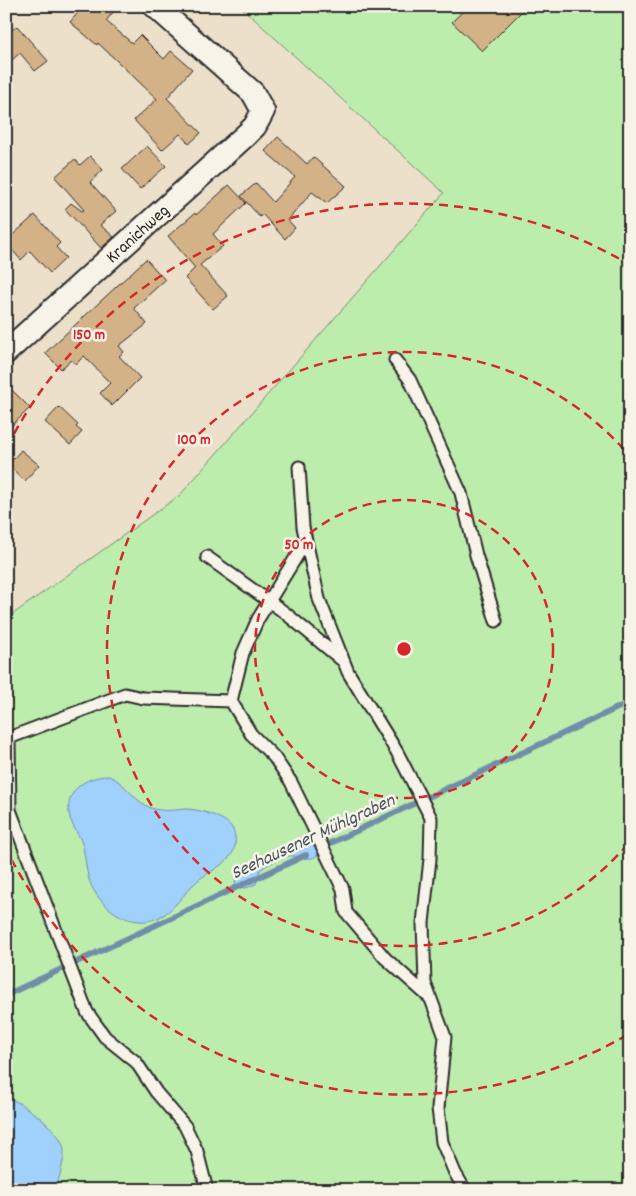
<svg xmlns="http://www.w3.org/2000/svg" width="636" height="1196" font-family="Dekko,sans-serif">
	<rect width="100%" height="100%" fill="#ece0cb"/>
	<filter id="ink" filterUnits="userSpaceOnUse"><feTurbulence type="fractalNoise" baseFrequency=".02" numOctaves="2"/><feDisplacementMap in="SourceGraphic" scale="10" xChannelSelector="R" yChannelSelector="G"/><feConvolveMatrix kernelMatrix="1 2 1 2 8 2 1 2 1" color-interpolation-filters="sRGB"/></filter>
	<g filter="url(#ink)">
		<path fill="#bdedad" stroke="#748c6c" d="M240,6h390v1184h-624v-571l174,-124 264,-302z"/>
		<path fill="#a0d0fc" stroke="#718ea8" d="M109,776c18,7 25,26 42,32 11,4 23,2 34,1 13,0 28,5 40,12 5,3 9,8 10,15 4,26 -23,32 -39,46 -13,12 -21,28 -38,36 -29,12 -60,-12 -69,-38 -3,-11 -4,-23 -6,-34 -3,-10 -10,-18 -13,-28 -7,-27 15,-42 39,-42z
			M308,842l8,1 4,9c-8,12 -20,3 -30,4 -10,1 -23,9 -30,14l-4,14 -10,4 -10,-2 -1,-8 16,-13 27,-8z
			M6,1096c17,8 58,35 58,55 0,13 -5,26 -8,39h-50z"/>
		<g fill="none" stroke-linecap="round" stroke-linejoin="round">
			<path stroke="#718ea8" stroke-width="6" d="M320,848l310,-146
				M6,995l300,-140"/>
		</g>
		<path fill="#d4b287" stroke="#2b2b2b" d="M84,6h34l-12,15 26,22 8,-8 24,24 7,-8 21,18 -25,29 34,35 -12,11 -9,-10 -18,16 -28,-30 23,-21 -59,-56 -1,2 -27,-23z
			M468,6h59l-45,45 -30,-29z
			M17,26l31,35 -13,10 -15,-18 -14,12v-30z
			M278,137l29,27 6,-7 33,29 -19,17 -15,-11 -24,28 7,8 -10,11 -23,-25 -2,3 -19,-21 15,-13 17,19 22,-25 -30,-26z
			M147,146l19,20 -26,23 -18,-20z
			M90,156l13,14 -13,12 26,29 -16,14 14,12 -13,11 -36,-39 6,-6 11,8 2,-1 -29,-33 20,-18 5,6z
			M229,185l17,18 -33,31 10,12 -23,19 28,31 -15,13 -28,-31 10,-10 -27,-32 27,-23 1,2z
			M35,215l25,28 -4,4 10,11 -16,15 -20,-22 -9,9 -15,-17v-2z
			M146,259l19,21 -31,28 13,16 -28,22 5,6 -5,4 21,22 -28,28 -12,-13 10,-10 -26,-27 -8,8 -5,-4 -10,9 -16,-16z
			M6,384l24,24 -24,23z
			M59,407l19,18 -2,2 6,5 -12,13 -25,-23z
			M21,450l18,15 -14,16 -17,-16z"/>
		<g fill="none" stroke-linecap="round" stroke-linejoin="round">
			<g stroke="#2b2b2b" stroke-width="15">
				<path id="service" d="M395,360l15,20 51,113 15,62 20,66
					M299,467l4,60 16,72 29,73 49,80 34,66 -1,41 -7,64 2,60 20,54 -7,71 4,34 13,31 10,17
					M306,541l-48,78 -15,34 -12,48 20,33 23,23 17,25 52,107 3,23 39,46 45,40
					M207,557l77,55 59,49
					M6,739l119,-45 18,4 88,3
					M9,739l1,71 77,202 18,25 31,25 20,30 29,34 12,25 10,39"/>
			</g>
			<g stroke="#2b2b2b" stroke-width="26">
				<path id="minor" d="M6,352l241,-218 8,-8 8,-15 -10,-18 -98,-87"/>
			</g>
			<use href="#service" stroke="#f7f3e8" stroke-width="11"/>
			<use href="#minor" stroke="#f7f3e8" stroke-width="22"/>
		</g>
	</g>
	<g fill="none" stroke="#d62828" stroke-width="2.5" stroke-dasharray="9 6">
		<circle cx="404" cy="649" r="149"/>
		<path d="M628 844A297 297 0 1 1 628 454"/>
		<path d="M627 1035A446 446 0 0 1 7 851M7 447A446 446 0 0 1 627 263"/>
	</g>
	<g text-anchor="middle" stroke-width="5" stroke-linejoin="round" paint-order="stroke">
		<g font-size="18" fill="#2b2b2b" stroke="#f7f3e8">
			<text transform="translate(137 233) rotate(-42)" y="6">Kranichweg</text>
		</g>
		<g font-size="19" font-style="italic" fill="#48545f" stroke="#f7f3e8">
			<text transform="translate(312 835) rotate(-25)" y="7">Seehausener Mühlgraben</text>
		</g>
	</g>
	<circle cx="404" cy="649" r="8" fill="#d62828" stroke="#f7f3e8" stroke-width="2.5"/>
	<g font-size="15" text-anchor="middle" font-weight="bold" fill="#d62828" stroke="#f7f3e8" stroke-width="5" stroke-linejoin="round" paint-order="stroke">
		<text x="89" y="339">150 m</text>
		<text x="194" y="444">100 m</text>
		<text x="299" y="549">50 m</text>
	</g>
	<rect width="636" height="1196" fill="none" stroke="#f7f3e8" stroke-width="25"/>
	<rect x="12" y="12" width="611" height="1171" fill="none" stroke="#2b2b2b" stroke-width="2" filter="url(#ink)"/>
</svg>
